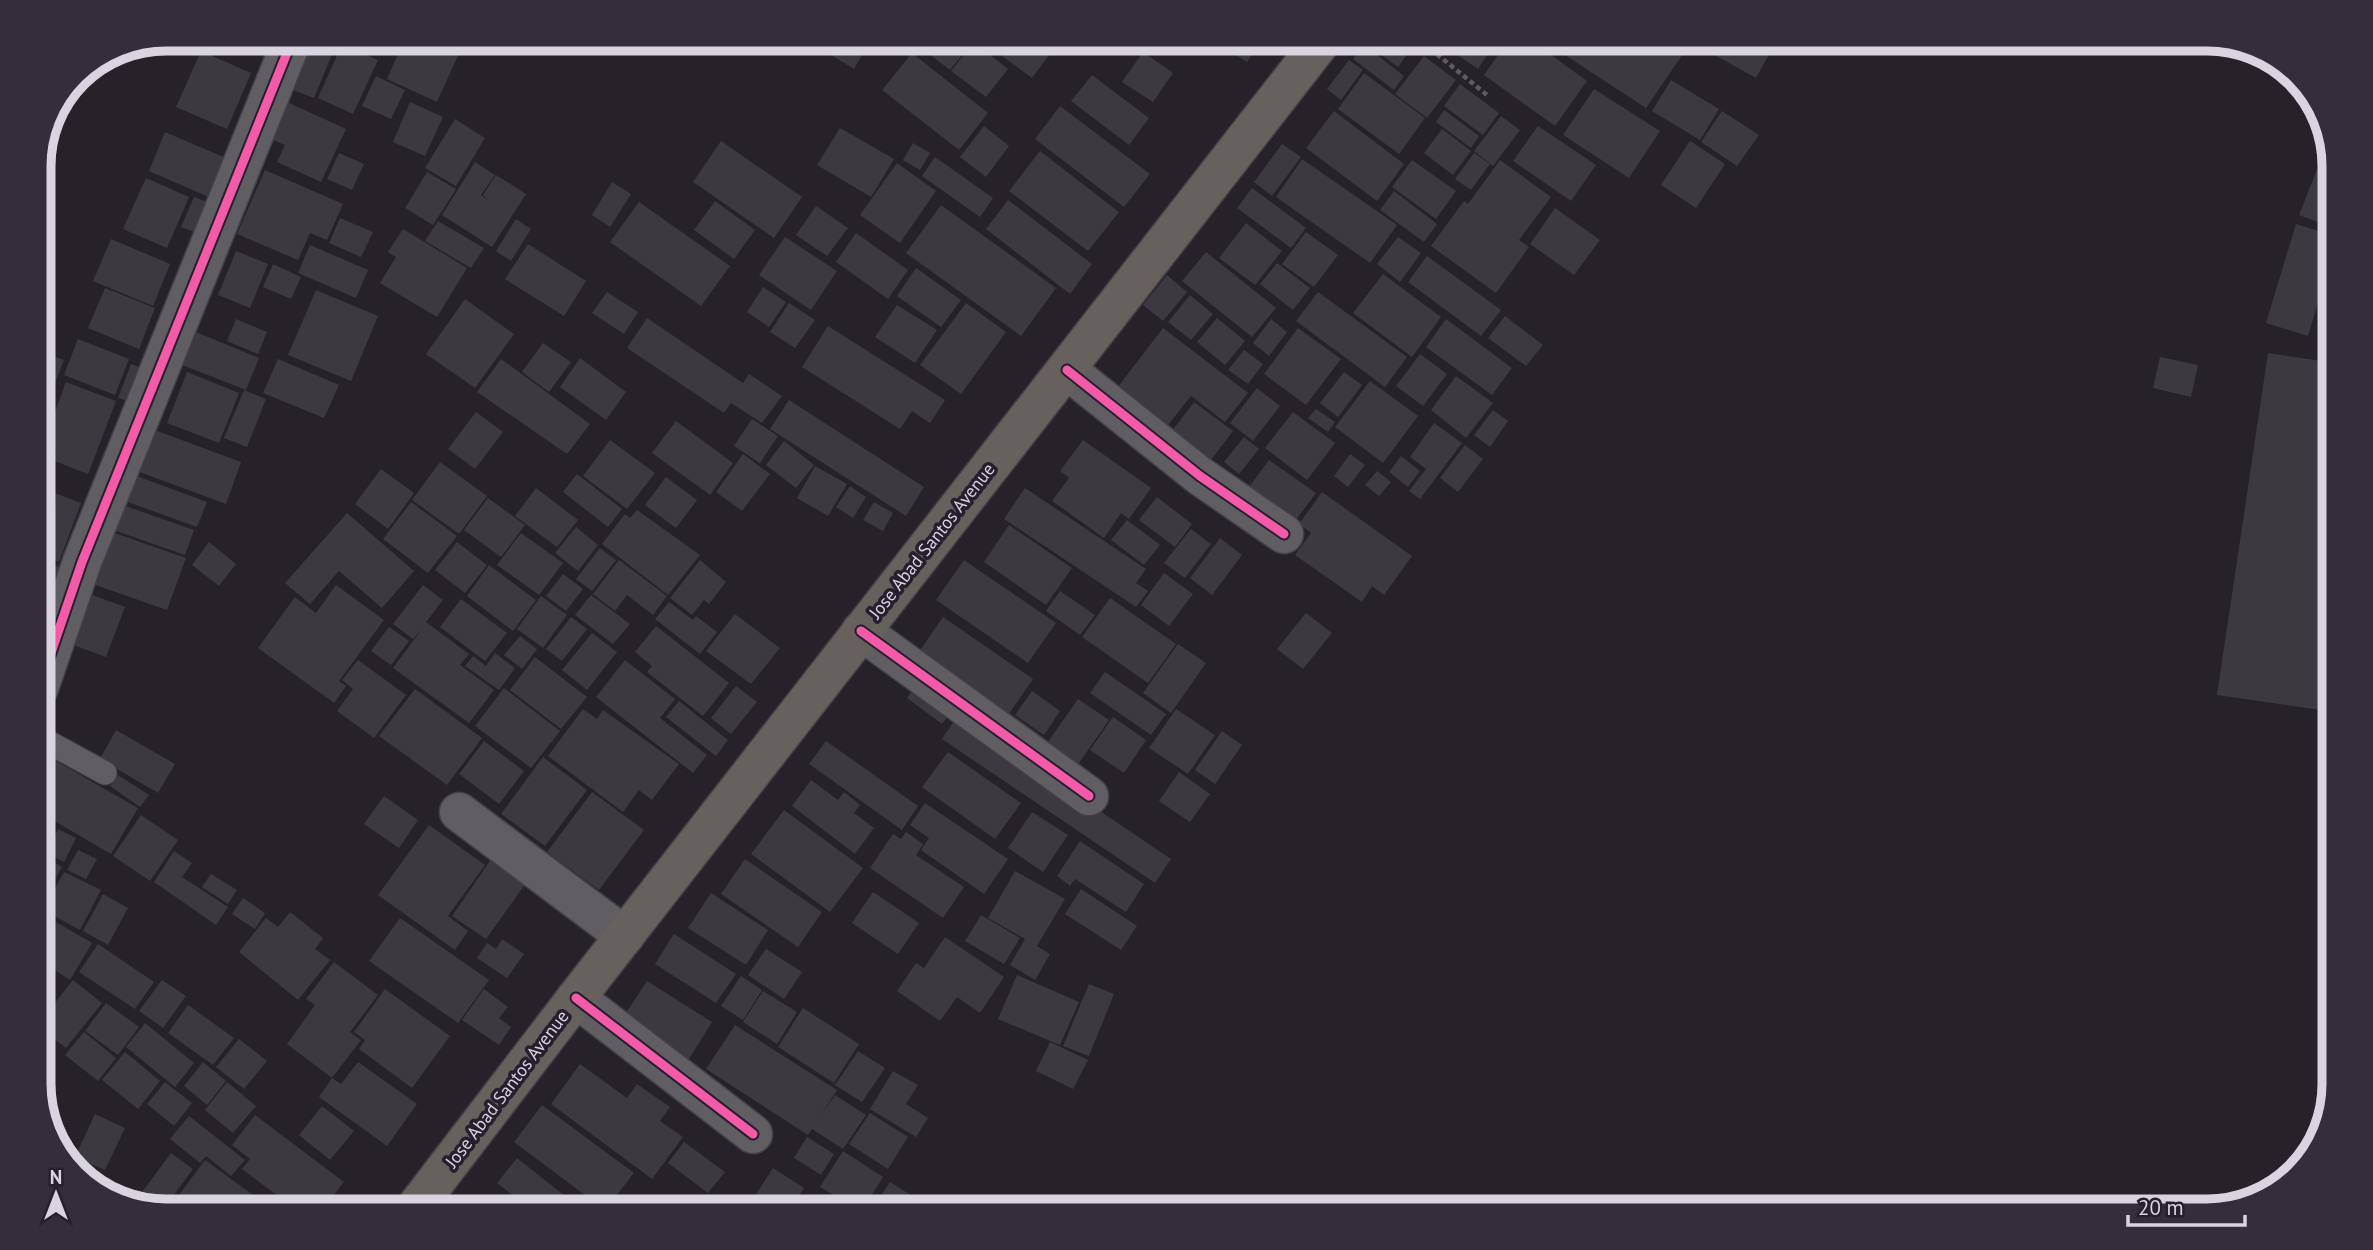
<svg xmlns="http://www.w3.org/2000/svg" width="2373" height="1250" font-family="'PT Sans',sans-serif">
	<rect width="100%" height="100%" fill="#27222a"/>
	<path fill="#3d3940" d="M310,38l25,9 -21,51 -24,-9z
		M405,38h61l-29,64 -50,-23z
		M803,38h69l-18,31z
		M926,38h38l7,6 -21,26 -30,-23z
		M984,38h68l6,5 -26,35 -50,-37z
		M1176,38h36l-11,17z
		M1218,38h45l-16,24 -31,-20z
		M1367,38h45l4,4 -18,25 -34,-25z
		M1433,38h65l-20,31z
		M1510,38h18l59,43 -32,45 -71,-51z
		M1539,38h140l10,7 -43,63z
		M1684,38h94l-22,40z
		M974,42l34,27 -22,28 -35,-26z
		M342,44l36,16 -25,54 -35,-16z
		M1364,45l40,31 -10,14 -41,-31z
		M201,51l50,22 -24,56 -51,-22z
		M1143,52l30,21 -20,29 -31,-20z
		M912,53l76,60 -29,37 -77,-60z
		M1424,56l32,24 -29,38 -32,-24z
		M1349,60l14,10 -22,30 -14,-11z
		M1364,73l61,45 -26,36 -61,-45z
		M1092,75l57,43 -20,27 -58,-44z
		M376,76l29,14 -14,29 -29,-13z
		M1671,80l48,29 -19,31 -48,-29z
		M1460,84l39,29 -16,22 -39,-29z
		M1594,89l66,42 -31,47 -66,-43z
		M287,102l59,27 -25,53 -44,-20 8,-17 -14,-6z
		M410,102l33,15 -18,39 -32,-14z
		M1060,106l90,68 -26,33 -89,-68z
		M1444,110l35,26 -8,12 -35,-26z
		M1334,111l70,53 -27,37 -71,-53z
		M1722,111l37,24 -22,31 -36,-24z
		M1501,116l19,14 -27,36 -19,-15z
		M455,119l30,19 -29,48 -31,-18z
		M984,126l25,20 -23,31 -26,-20z
		M1538,126l58,39 -25,36 -58,-40z
		M840,128l54,31 -23,38 -54,-32z
		M1442,129l29,22 -18,24 -29,-22z
		M165,132l63,27 -17,39 -62,-27z
		M721,141l81,56 -28,41 -81,-56z
		M1690,141l35,23 -29,44 -35,-23z
		M913,143l17,10 -10,17 -17,-10z
		M1282,144l19,13 -29,39 -18,-14z
		M1040,151l79,61 -31,39 -79,-60z
		M339,153l25,11 -12,26 -25,-11z
		M1474,153l16,11 -19,26 -16,-11z
		M935,157l58,41 -13,19 -58,-41z
		M2322,157l12,4v67l-35,-13z
		M1302,159l95,66 -27,38 -94,-66z
		M1412,160l44,31 -20,28 -44,-32z
		M1500,160l51,37 -32,43 10,7 -33,46 -65,-47 33,-45 4,3z
		M475,162l20,13 -14,20 8,6 -6,-6 13,-20 30,19 -34,53 -50,-32z
		M897,163l39,28 -36,52 -40,-28z
		M265,170l78,34 -16,36 -17,-7 -12,27 -61,-26z
		M427,172l29,17 -23,36 -28,-17z
		M146,178l43,19 -22,51 -44,-19z
		M612,182l19,12 -21,33 -18,-12z
		M1252,188l54,40 -15,20 -54,-40z
		M1394,191l43,33 -13,18 -44,-32z
		M194,197l18,7 -12,30 -19,-7z
		M1008,200l84,64 -22,30 -84,-65z
		M715,201l40,29 -21,29 -40,-29z
		M639,202l91,64 -29,40 -91,-64z
		M941,205l115,83 -35,48 -115,-83z
		M816,206l32,22 -21,28 -31,-21z
		M1555,208l45,32 -26,35 -44,-31z
		M340,218l33,14 -12,25 -32,-14z
		M516,219l15,10 -20,32 -15,-10z
		M438,221l46,27 -13,20 -46,-27z
		M1246,223l36,28 -27,34 -36,-27z
		M2296,224l38,12v13l-26,87 -42,-13z
		M403,229l64,39 -30,49 -57,-34 16,-26 -8,-5z
		M1306,232l32,23 -24,32 -32,-23z
		M856,233l52,37 -20,29 -52,-37z
		M785,237l52,34 -26,39 -52,-35z
		M1398,237l23,16 -21,29 -23,-18z
		M111,239l59,25 -17,42 -60,-25z
		M528,244l58,37 -22,35 -59,-37z
		M310,245l58,25 -12,28 -58,-25z
		M236,251l32,13 -18,44 -32,-13z
		M1206,252l70,56 -24,29 -70,-56z
		M1427,256l74,54 -20,26 -73,-54z
		M1277,263l33,25 -17,22 -33,-26z
		M273,264l28,13 -10,22 -28,-12z
		M916,268l45,32 -20,27 -44,-31z
		M1383,274l58,43 -29,40 -59,-44z
		M1167,275l20,17 -24,29 -20,-16z
		M763,287l23,15 -17,25 -22,-15z
		M105,288l50,20 -16,41 -51,-21z
		M316,290l62,26 -27,65 -63,-26z
		M607,292l31,20 -14,22 -32,-21z
		M1318,292l89,65 -22,30 -89,-66z
		M1190,295l23,19 -22,26 -23,-18z
		M465,299l49,35 -39,54 -49,-34z
		M789,303l26,17 -20,28 -25,-16z
		M966,303l40,29 -45,62 -41,-29z
		M897,305l40,25 -22,33 -40,-26z
		M1505,316l38,29 -17,21 -38,-28z
		M647,318l96,65 6,-9 33,22 -20,27 -31,-20 -7,10 -97,-65z
		M1217,318l28,23 -20,24 -28,-23z
		M236,319l31,13 -9,22 -31,-13z
		M1271,319l16,13 -18,24 -16,-13z
		M1446,319l66,49 -20,27 -66,-48z
		M828,326l117,74 -15,23 -18,-12 -12,18 -98,-62z
		M1163,328l85,65 -23,29 -34,-26 -27,34 -50,-38z
		M1298,328l43,31 -35,46 -42,-31z
		M191,330l68,28 -13,32 -69,-27z
		M78,339l51,20 -14,36 -51,-20z
		M543,343l28,19 -22,30 -27,-20z
		M1244,350l19,14 -15,20 -20,-14z
		M39,351l25,9 -12,31 -13,-5z
		M2268,353l66,10v349l-117,-17z
		M1420,354l27,20 -24,32 -27,-20z
		M2160,357l38,8 -7,32 -38,-9z
		M580,358l46,34 -20,28 -46,-33z
		M278,359l61,26 -15,33 -61,-25z
		M501,359l89,65 -23,30 -90,-62z
		M131,364l21,8 -13,33 -21,-7z
		M187,372l52,21 -20,50 -52,-20z
		M1344,372l18,13 -24,32 -18,-14z
		M1456,376l37,27 -27,35 -35,-28z
		M1370,381l48,35 -35,47 -48,-36z
		M66,382l50,19 -28,73 -49,-19z
		M1257,388l23,18 -27,35 -23,-18z
		M244,390l22,9 -19,48 -23,-9z
		M789,400l135,87 -18,29 -136,-87z
		M1194,402l39,29 -22,29 -39,-29z
		M1316,409l19,13 -7,10 -20,-14z
		M1493,410l15,11 -18,26 -16,-12z
		M476,412l27,20 -28,37 -27,-20z
		M1293,412l42,31 -28,37 -42,-32z
		M752,419l26,17 -18,27 -26,-17z
		M676,421l57,42 -23,32 -58,-42z
		M1434,423l28,20 -42,56 -11,-8 17,-22 -16,-12z
		M152,429l89,33 -15,42 -89,-33z
		M1244,437l15,12 -20,25 -15,-12z
		M610,440l45,33 -28,36 -44,-33z
		M1083,440l68,48 -22,31 -8,-6 -17,25 -52,-37 17,-23 -9,-7z
		M784,441l30,24 -18,23 -30,-23z
		M1465,445l18,14 -25,33 -18,-14z
		M743,454l27,20 -28,37 -26,-19z
		M1350,454l15,11 -17,22 -14,-11z
		M1401,456l19,15 -12,16 -19,-15z
		M1269,460l47,33 -23,31 -47,-33z
		M440,462l47,34 -28,38 -47,-34z
		M815,466l32,18 -19,32 -31,-18z
		M381,469l33,24 -26,36 -33,-25z
		M1377,471l14,11 -12,14 -14,-11z
		M577,474l45,35 -14,18 -45,-35z
		M134,475l73,27 -10,25 -72,-26z
		M666,477l31,23 -21,28 -31,-23z
		M850,486l16,11 -13,21 -17,-11z
		M39,487l42,16 -22,59 -20,-8z
		M536,488l42,32 -21,27 -42,-31z
		M1025,488l121,81 -10,14 12,8 -12,16 -132,-88z
		M1322,492l90,64 -28,39 -12,-9 -10,16 -67,-47 16,-22 -12,-9z
		M1157,497l35,27 -17,23 -36,-27z
		M488,498l37,27 -24,32 -37,-27z
		M114,502l80,28 -9,25 -80,-28z
		M411,502l46,34 -29,37 -45,-34z
		M874,502l19,11 -10,18 -20,-11z
		M637,510l63,45 -32,40 -66,-51 23,-30 5,4z
		M347,513l67,58 -32,37 -43,-37 -29,33 -25,-21z
		M1127,520l33,25 -16,20 -33,-25z
		M1009,525l63,43 -26,37 -62,-43z
		M576,527l22,18 -20,26 -23,-18z
		M1191,529l20,15 -26,34 -21,-15z
		M106,530l80,28 -19,52 -80,-28z
		M521,533l42,30 -24,32 -42,-30z
		M1220,538l22,17 -30,40 -22,-17z
		M209,542l27,22 -17,22 -27,-21z
		M457,542l30,23 -22,28 -30,-23z
		M600,548l16,12 -24,31 -16,-12z
		M39,559l21,8 -19,50 -2,-1z
		M619,560l48,36 -14,19 -26,-20 -12,16 -22,-17z
		M700,560l26,22 -17,22 -5,-4 -12,15 -22,-17z
		M964,560l92,63 -28,40 -92,-63z
		M489,565l47,35 -23,31 -46,-35z
		M1164,573l29,21 -24,32 -28,-21z
		M563,574l20,15 -17,22 -20,-15z
		M336,585l48,35 -45,61 7,5 -12,17 -76,-55 37,-51 21,16z
		M423,585l20,15 -17,22 43,32 -9,11 34,25 -25,33 -76,-55 29,-39 -9,10 -20,-15z
		M1060,591l35,24 -15,20 -34,-24z
		M87,593l38,14 -19,50 -38,-14z
		M591,595l39,29 -17,20 -38,-29z
		M541,596l26,19 -24,33 -26,-19z
		M1110,598l66,46 -28,39 -66,-46z
		M461,599l46,34 -22,28 -45,-34z
		M669,602l24,18 3,-4 21,16 -17,22 -45,-35z
		M1306,613l26,20 -29,36 -26,-20z
		M735,614l45,34 -29,36 -45,-33z
		M571,617l16,12 -25,32 -16,-12z
		M943,617l90,62 -31,45 -90,-62z
		M656,626l73,57 -26,33 -56,-44 5,-6 -17,-14z
		M389,627l20,14 -18,24 -20,-14z
		M592,633l25,19 -30,38 -25,-20z
		M520,636l17,13 -15,20 -18,-14z
		M1178,644l28,19 -35,50 -28,-20z
		M495,653l20,15 -16,22 -34,-24 8,-10 13,10z
		M535,657l52,40 -26,32 -51,-39z
		M358,660l48,35 -32,43 -37,-27 16,-22 -11,-9z
		M625,660l50,39 -15,19 47,37 -14,18 -97,-76z
		M1105,672l61,42 -15,21 -61,-42z
		M919,682l35,26 -12,16 -35,-26z
		M736,686l21,16 -26,32 -20,-16z
		M504,688l56,43 -29,37 -56,-42z
		M415,689l67,49 -35,47 -68,-49z
		M1032,691l28,20 -16,24 -29,-20z
		M1078,699l31,21 -35,50 -31,-21z
		M679,701l49,39 -12,16 -50,-39z
		M583,709l14,10 6,-9 76,54 -27,36 -13,-10 -16,22 -75,-56z
		M1176,709l39,26 -27,39 -39,-26z
		M958,715l213,144 -16,24 -213,-144z
		M1113,717l33,23 -22,33 -34,-23z
		M116,730l59,34 -17,29 -58,-34z
		M1222,731l20,14 -27,39 -20,-14z
		M484,741l40,30 -25,33 -40,-30z
		M826,741l92,65 -16,24 -93,-66z
		M948,752l73,51 -26,36 -73,-52z
		M49,757l89,51 -27,46 -72,-42v-37z
		M543,757l44,33 -42,56 -44,-32z
		M1179,772l31,22 -20,28 -31,-21z
		M118,775l31,20 -9,12 -30,-21z
		M811,780l27,20 6,-8 16,13 -6,8 20,15 -19,26 -63,-48z
		M592,792l52,38 -45,60 -52,-38z
		M384,796l34,24 -19,28 -35,-24z
		M925,803l83,56 -24,35 -63,-44 8,-12 -19,-13z
		M784,810l79,58 -33,44 -79,-58z
		M1032,812l36,23 -25,37 -35,-24z
		M141,815l37,25 -28,41 -37,-25z
		M39,821l15,7 -15,31z
		M429,825l56,40 -37,51 20,15 -13,19 -77,-55z
		M58,829l18,9 -12,24 -18,-9z
		M906,832l17,12 -7,11 48,32 -21,31 -73,-50 23,-34 8,5z
		M1080,841l64,43 -18,28 -51,-33 -5,7 -13,-10z
		M78,850l19,9 -11,20 -19,-9z
		M174,851l18,12 -10,14 46,30 -12,18 -62,-43z
		M45,857l17,10 -11,19 -12,-7v-12z
		M492,858l34,25 -40,56 -34,-23z
		M745,859l77,53 -24,35 -77,-53z
		M1015,871l50,28 -28,47 13,8 -15,26 -25,-15 15,-26 -37,-21z
		M64,872l37,18 -21,40 -37,-20z
		M211,874l26,16 -9,14 -26,-17z
		M39,886l12,6 -12,23z
		M1081,889l56,37 -16,24 -56,-36z
		M873,892l46,31 -21,31 -46,-31z
		M711,893l57,37 -22,35 -58,-37z
		M103,894l25,14 -20,37 -25,-14z
		M243,898l22,15 -10,16 -23,-15z
		M290,912l33,26 -8,11 15,11 -32,40 -59,-48 27,-34 12,9z
		M981,915l39,23 -16,26 -39,-23z
		M46,916l46,27 -22,37 -31,-20v-32z
		M400,918l89,62 -31,43 -89,-62z
		M674,934l62,40 -20,29 -61,-39z
		M945,937l59,40 -24,36 -23,-16 -17,24 -43,-30 19,-28 8,5z
		M502,939l22,15 -17,24 -30,-20 10,-15 9,6z
		M98,944l56,38 -19,27 -56,-37z
		M766,949l36,23 -18,27 -36,-24z
		M334,962l44,33 -28,37 11,8 -29,38 -45,-34 28,-39 -9,-6z
		M1017,975l62,27 -19,43 -62,-26z
		M741,976l21,14 -19,30 -22,-14z
		M73,980l29,23 -36,45 -27,-21v-4z
		M162,980l24,16 -23,32 -24,-17z
		M647,981l65,41 -26,42 -66,-42z
		M1089,984l25,10 -25,62 -26,-10z
		M385,989l65,47 -38,52 -53,-39 6,-9 -11,-8z
		M484,989l24,18 -9,11 12,9 -12,18 -37,-25z
		M763,991l34,21 -20,32 -34,-22z
		M106,1003l33,24 -21,28 -33,-24z
		M188,1005l46,33 -21,27 -45,-32z
		M803,1008l56,36 -25,39 -56,-36z
		M145,1023l49,40 -19,24 -49,-40z
		M735,1025l102,65 -18,28 16,-23 31,20 -23,34 -31,-20 -4,6 -102,-66z
		M84,1032l32,26 -18,23 -33,-26z
		M239,1039l28,22 -23,28 -28,-22z
		M1050,1042l38,18 -15,29 -37,-18z
		M858,1051l27,17 -23,34 -27,-17z
		M125,1052l35,29 -22,28 -36,-29z
		M203,1062l23,19 -19,24 -23,-19z
		M358,1062l59,42 -30,42 -68,-49 13,-19 9,6z
		M580,1064l47,34 10,-14 33,23 -10,14 23,16 -31,42 -101,-75z
		M893,1071l25,14 -12,19 22,14 -12,19 -46,-28z
		M165,1082l27,21 -18,23 -27,-22z
		M227,1082l29,24 -23,27 -28,-23z
		M542,1105l92,68 -29,37 -91,-68z
		M322,1106l32,25 -24,29 -31,-25z
		M870,1113l38,24 -20,32 -39,-25z
		M95,1114l30,14 -20,42 -30,-13z
		M255,1115l89,67 -23,29h-23l-56,-42 8,-10 -18,-14z
		M189,1116l56,44 -14,16 -25,-20 -6,7 -30,-24z
		M807,1137l27,17 -13,21 -27,-17z
		M684,1142l41,30 -17,21 -40,-30z
		M843,1151l40,26 -21,34 -42,-24z
		M171,1153l22,16 -31,42 -22,-16z
		M517,1158l67,53h-51l-36,-28z
		M205,1160l70,51h-108z
		M73,1166l36,15 -5,13z
		M773,1168l31,20 -8,13 17,10 -67,-1z
		M890,1182l43,27 -2,2h-60z
		M700,1194l28,17h-39z
		M504,1198l19,13h-29z"/>
	<g fill="none" stroke-linecap="round" stroke-linejoin="round">
		<g stroke="#444048" stroke-width="25">
			<path id="lane" d="M39,737l66,36"/>
		</g>
		<g stroke="#444048" stroke-width="41">
			<path id="street" d="M1067,370l133,106 84,58
				M861,631l228,165
				M39,688l43,-126 211,-524
				M459,812l166,124
				M576,998l177,136"/>
		</g>
		<g stroke="#444048" stroke-width="41">
			<path id="highway" d="M413,1211l163,-213 748,-960"/>
		</g>
		<path stroke="#5e5b61" stroke-width="4.5" stroke-dasharray="5 3.5" stroke-linecap="butt" d="M1417,38l70,57"/>
		<use href="#lane" stroke="#605d63" stroke-width="23"/>
		<use href="#street" stroke="#605d63" stroke-width="38"/>
		<use href="#highway" stroke="#66615c" stroke-width="38"/>
		<g stroke="#271f2e" stroke-width="13">
			<path id="cycleway" d="M1067,370l133,106 84,58
				M861,631l228,165
				M39,688l43,-126 211,-524
				M576,998l177,136"/>
		</g>
		<use href="#cycleway" stroke="#f35aa7" stroke-width="9"/>
	</g>
	<g text-anchor="middle" stroke-width="7" stroke-linejoin="round" paint-order="stroke">
		<g font-size="18" fill="#d9d4df" stroke="#271f2e">
			<text transform="translate(932 541) rotate(-52)" y="6">Jose Abad Santos Avenue</text>
			<text transform="translate(507 1089) rotate(-53)" y="6">Jose Abad Santos Avenue</text>
		</g>
	</g>
	<path d="M0 0H2373V1250H0ZM166 51H2207A115 115 0 0 1 2322 166V1084A115 115 0 0 1 2207 1199H166A115 115 0 0 1 51 1084V166A115 115 0 0 1 166 51Z" fill="#352d3c" fill-rule="evenodd"/>
	<path fill="none" stroke="#d9d4df" stroke-width="9" d="M166 51H2207A115 115 0 0 1 2322 166V1084A115 115 0 0 1 2207 1199H166A115 115 0 0 1 51 1084V166A115 115 0 0 1 166 51Z"/>
	<g transform="translate(56 1194)" stroke="#271f2e" stroke-width="5" paint-order="stroke">
	<path d="M0-5L12 26L0 18L-12 26Z" fill="#d9d4df"/>
	<text y="-10" font-size="19" font-weight="bold" text-anchor="middle" fill="#d9d4df">N</text>
	</g>
	<path d="M2128 1215v10h117v-10" fill="none" stroke="#d9d4df" stroke-width="3.5"/>
	<text x="2138" y="1215" font-size="21" fill="#d9d4df" stroke="#271f2e" stroke-width="5" paint-order="stroke">20 m</text>
</svg>
